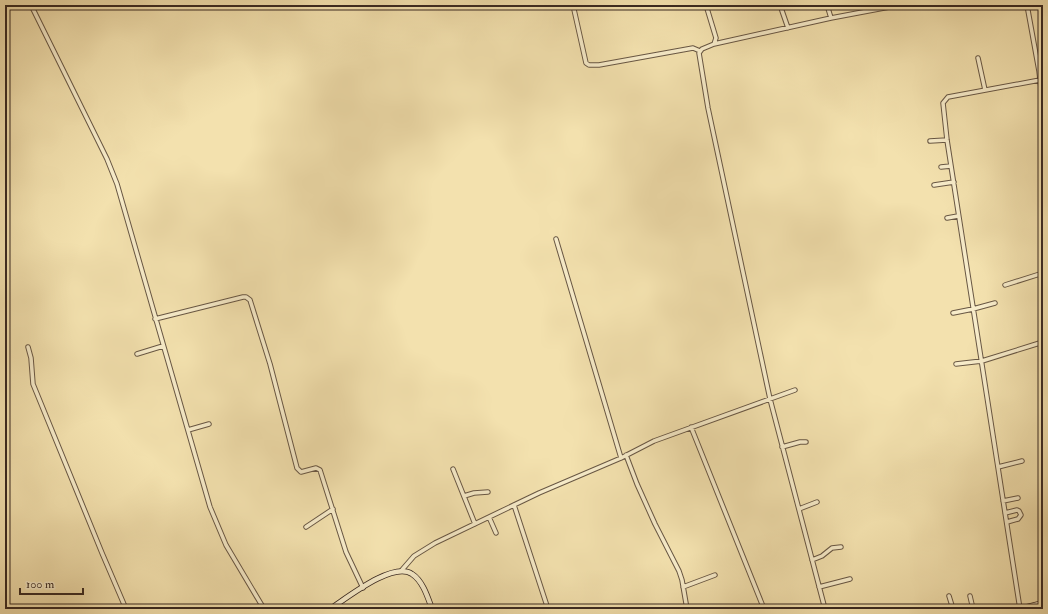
<svg xmlns="http://www.w3.org/2000/svg" width="1048" height="614" font-family="'IM FELL Double Pica',serif">
	<rect width="100%" height="100%" fill="#f3e1ae"/>
	<filter id="stains"><feTurbulence type="fractalNoise" baseFrequency=".005" numOctaves="4"/><feColorMatrix values="0 0 0 0 .2 0 0 0 0 .09 0 0 0 0 .02 0 0 0 .5 -.17"/></filter>
	<radialGradient id="worn" r=".72"><stop offset=".6" stop-color="#630" stop-opacity="0"/><stop offset="1" stop-color="#630" stop-opacity=".3"/></radialGradient>
	<g fill="none" stroke-linecap="round" stroke-linejoin="round">
		<g stroke="#685744" stroke-width="5.5">
			<path id="minor" d="M31,5l76,154 10,25 93,323 16,38 38,64
				M573,5l13,58 3,2h10l94,-17 7,3
				M706,5l10,33 -2,6 -12,5 -3,4 9,55 62,291 55,210
				M780,5l8,23
				M827,5l4,13
				M1027,5l12,66 4,35
				M714,44l117,-26 69,-13
				M978,58l7,32
				M930,141l17,-1
				M941,167l10,-1
				M934,185l20,-3
				M947,218l11,-2
				M556,239l65,219
				M1005,285l38,-12
				M953,313l20,-4 22,-6
				M155,319l88,-22h3l4,3 20,64 27,104 4,4 15,-4 4,2 26,82 17,36
				M1041,327l2,5
				M28,347l3,11 2,26 69,169 24,56
				M137,354l26,-8
				M956,364l26,-3 61,-19
				M691,427l73,182
				M188,430l21,-6
				M782,447l18,-5h6
				M626,455l11,29 18,40 24,47 3,9 5,29
				M998,467l24,-6
				M453,469l22,55
				M464,496l10,-3 14,-1
				M1003,501l15,-3
				M514,505l34,104
				M799,509l18,-7
				M1005,513l12,-3 2,1 2,4 -3,4 -11,3
				M489,517l7,16
				M306,527l27,-18
				M812,560l10,-4 10,-8 9,-1
				M401,571l13,-15 21,-13 104,-50 82,-35 33,-17 141,-51
				M683,587l32,-12
				M819,587l31,-8
				M949,596l4,13
				M970,596l3,13
				M1020,609l-73,-469 -4,-37 5,-6 92,-17"/>
		</g>
		<g stroke="#392921" stroke-width="6">
			<path id="secondary" d="M330,609c17,-11 63,-48 82,-35 11,7 16,24 20,35
				M1019,609l24,-6"/>
		</g>
		<use href="#minor" stroke="#f7ecca" stroke-width="3.5"/>
		<use href="#secondary" stroke="#f7ecca" stroke-width="4.5"/>
	</g>
	<rect width="1048" height="614" fill="none" stroke="#f3e1ae" stroke-width="20"/>
	<rect x="6" y="6" width="1036" height="602" fill="none" stroke="#392921" stroke-width="2"/>
	<rect x="10" y="10" width="1028" height="594" fill="none" stroke="#392921"/>
	<path d="M20 588v6h63v-6" fill="none" stroke="#392921" stroke-width="2"/>
	<text x="26" y="588" font-size="12" fill="#392921" stroke="#f7ecca" stroke-width="3" paint-order="stroke">100 m</text>
	<rect width="100%" height="100%" filter="url(#stains)"/>
	<rect width="100%" height="100%" fill="url(#worn)"/>
</svg>
